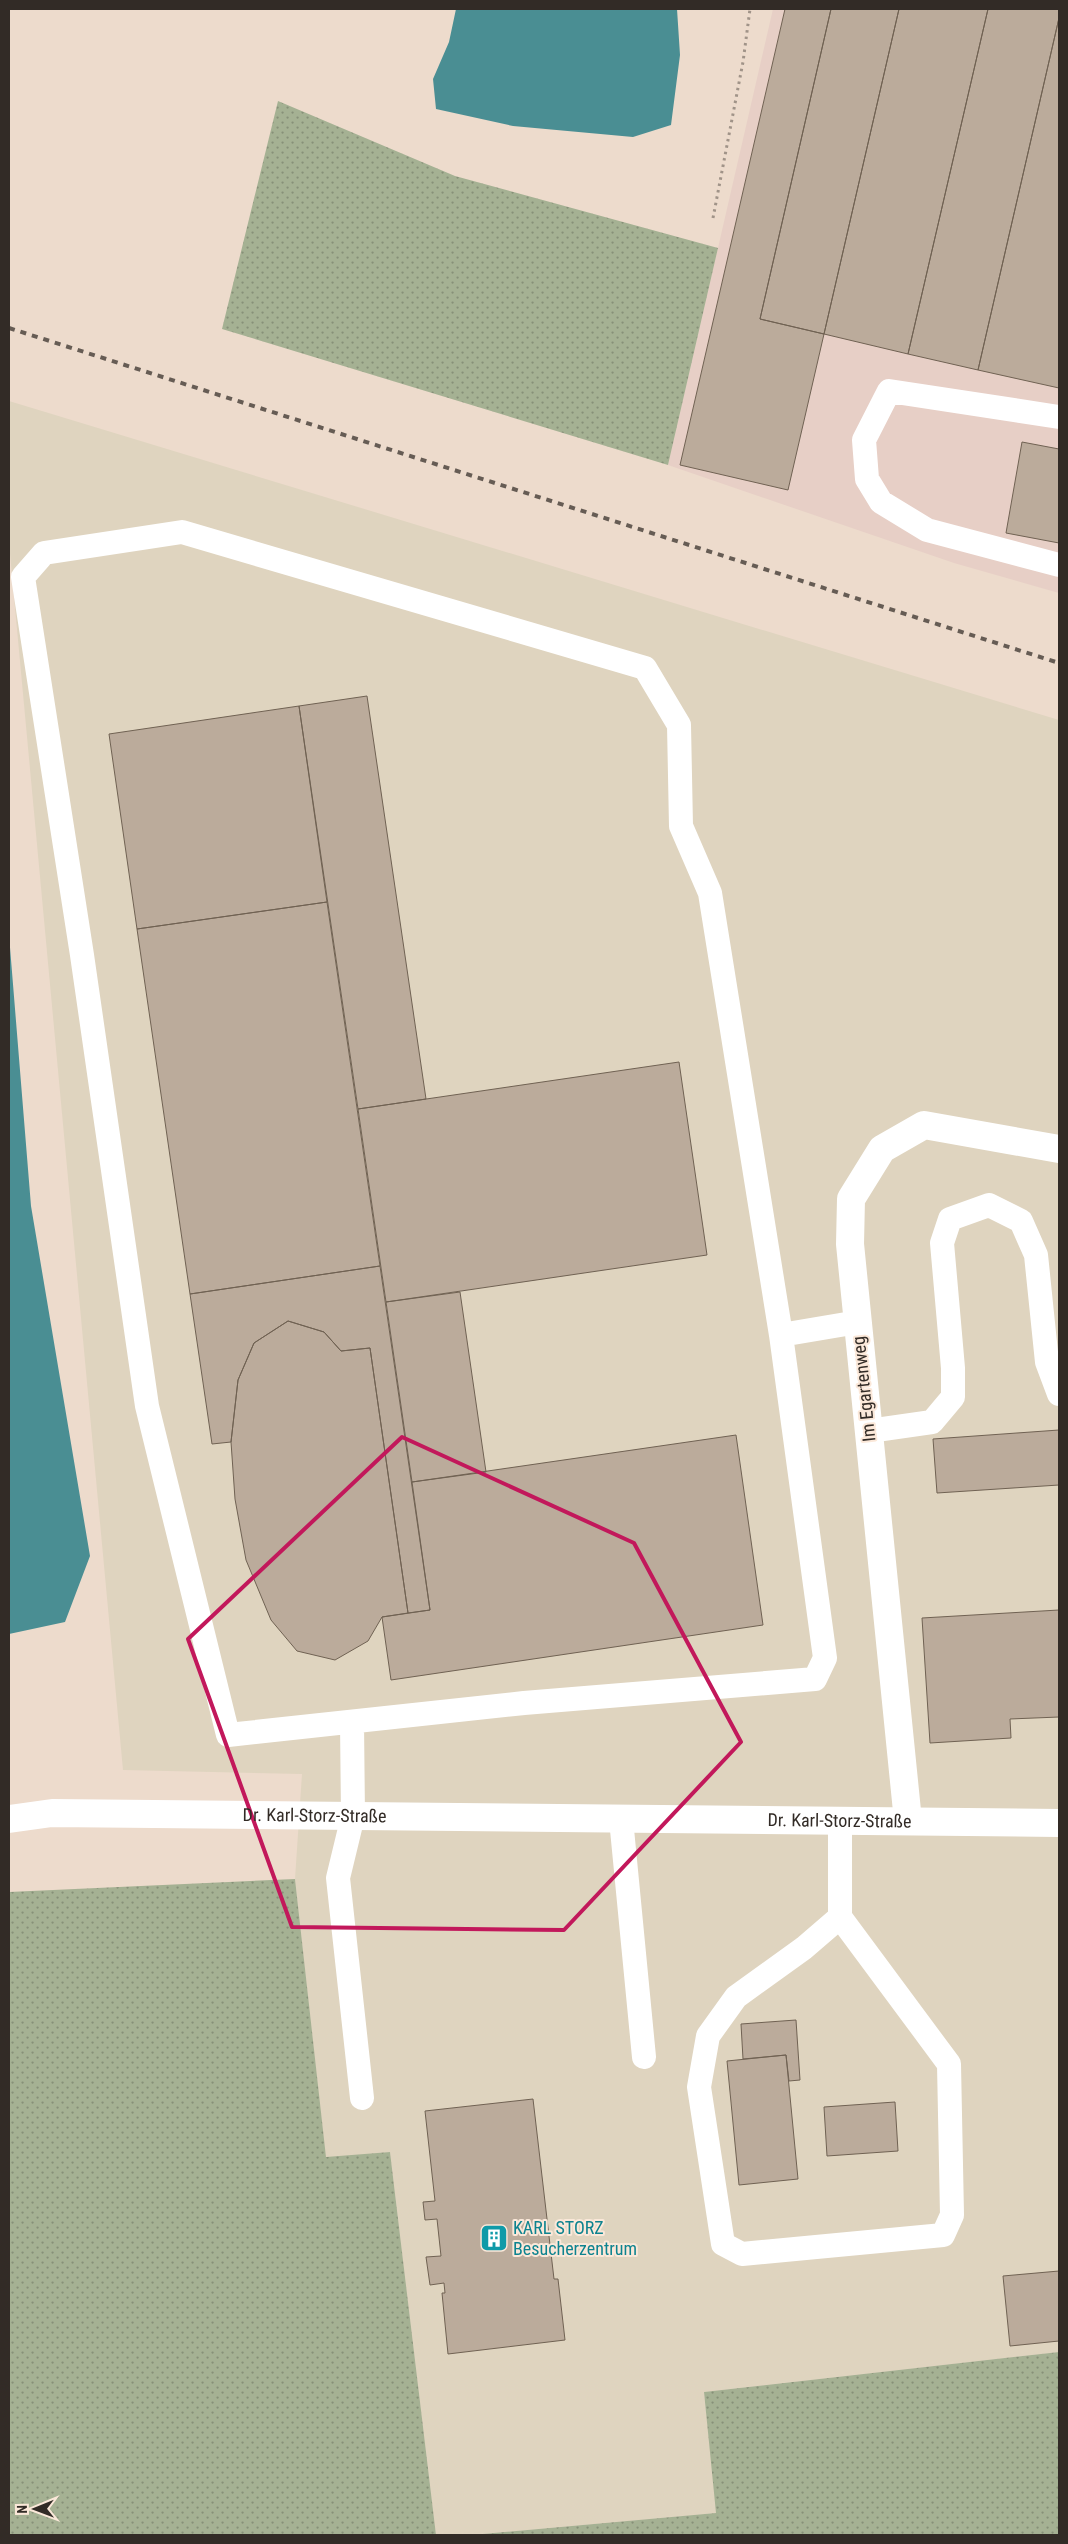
<svg xmlns="http://www.w3.org/2000/svg" width="1068" height="2544" font-family="'Roboto Condensed',sans-serif">
	<defs>
		<pattern id="green-dots" width="8" height="8" patternUnits="userSpaceOnUse" patternTransform="scale(1.25)"><rect width="8" height="8" fill="#a5b193"/><path d="M2 2h.1M6 6h.1" fill="none" stroke="#879078" stroke-width="1.8" stroke-linecap="round"/></pattern>
	</defs>
	<rect width="100%" height="100%" fill="#eddbcc"/>
	<path fill="#dfd4bf" d="M9,401l1050,319v1632l-355,40 13,121 -245,22h-36l-46,-383 -64,6 -31,-279 7,-105 -179,-4 -114,-1227z"/>
	<path fill="#e7cfc6" d="M773,9h286v584l-105,-30 -286,-98z"/>
	<path fill="url(#green-dots)" d="M278,101l177,75 263,72 -50,217 -446,-136z
		M295,1879l31,278 64,-5 46,383h-427v-643z
		M1059,2352v183h-587l244,-22 -12,-121z"/>
	<path fill="#4a8e93" d="M456,9h221l3,46 -9,70 -38,12 -120,-11 -77,-17 -3,-30 16,-37z
		M9,935l22,271 59,350 -25,66 -56,12z"/>
	<path fill="#bbab9b" stroke="#706253" d="M785,9h46l-71,310 64,15 -36,156 -108,-25z
		M831,9h68l-75,325 -64,-15z
		M899,9h89l-80,345 -84,-20z
		M988,9h71v9l-81,352 -70,-16z
		M1059,18v370l-81,-18z
		M1022,442l37,7v94l-53,-10z
		M367,696l59,403 -68,10 -59,-403z
		M299,706l28,196 -190,27 -28,-195z
		M327,902l53,364 -190,28 -53,-365z
		M679,1062l28,193 -321,47 -28,-193z
		M380,1266l50,344 -22,3 -38,-265 -29,3 -17,-19 -36,-11 -34,22 -16,37 -7,62 -19,2 -22,-150z
		M460,1292l26,180 -74,10 -26,-180z
		M288,1321l36,11 17,19 29,-3 38,265 -26,4 -14,24 -33,19 -38,-9 -26,-31 -25,-60 -11,-61 -4,-57 7,-62 16,-37z
		M1059,1430v55l-122,8 -4,-54z
		M736,1435l27,190 -372,55 -9,-63 48,-7 -18,-128z
		M1059,1610v107l-49,2 1,19 -81,5 -8,-125z
		M796,2020l4,60 -11,1 -3,-26 -43,4 -2,-35z
		M786,2055l12,124 -59,6 -12,-124z
		M533,2099l21,180h4l7,61 -117,14 -6,-61h3l-1,-10 -14,2 -4,-28 15,-1 -4,-37 -12,1 -2,-18 12,-1 -10,-90z
		M895,2102l3,49 -71,5 -3,-49z
		M1059,2271v70l-49,5 -7,-70z"/>
	<g fill="none" stroke-linecap="round" stroke-linejoin="round">
		<path stroke="#a09388" stroke-width="3" stroke-dasharray="2.5 4" stroke-linecap="butt" d="M713,218l30,-156 7,-53"/>
		<path stroke="#fff" stroke-width="24" d="M1059,417l-170,-26 -25,49 3,39 14,23 46,28 132,35
			M781,1335l44,323 -10,21 -291,24 -296,32 -81,-329 -65,-451 -59,-378 21,-24 138,-21 463,136 34,57 2,101 29,67 71,442 77,-13
			M869,1431l63,-9 21,-25v-29l-11,-125 8,-24 39,-14 32,16 15,34 11,107 12,32
			M352,1722l1,94 -15,62 24,220
			M621,1819l23,238
			M840,1917l109,147 3,151 -9,20 -201,19 -19,-10 -24,-157 9,-51 28,-39 68,-49 36,-31v-96"/>
		<g stroke="#fff" stroke-width="28">
			<path id="s1" d="M9,1819l43,-6 1007,10"/>
			<path d="M908,1821l-58,-577 1,-45 31,-50 42,-24 135,24"/>
		</g>
		<path stroke="#665c54" stroke-width="4" stroke-dasharray="6 6" stroke-linecap="butt" d="M9,328l1050,335"/>
	</g>
	<path fill="none" stroke="#c2185b" stroke-width="4" stroke-linejoin="round" d="M402,1437l232,106 107,199 -177,188 -272,-3 -104,-288z"/>
	<defs>
		<g id="building-square" transform="scale(1.4375)"><rect x="-9" y="-9" width="18" height="18" rx="4" fill="#0f9aa8" stroke="#fbe8d9"/><path d="M-4-6H4V6H1V3H-1V6H-4ZM-2.5-4.3h1.7v1.8h-1.7ZM.8-4.3h1.7v1.8H.8ZM-2.5-1h1.7V.8h-1.7ZM.8-1h1.7V.8H.8Z" fill="#fff"/></g>
	</defs>
	<g fill-rule="evenodd">
		<use href="#building-square" x="494" y="2238"/>
	</g>
	<g text-anchor="middle" stroke-width="4" stroke-linejoin="round" paint-order="stroke">
		<g font-size="18" fill="#322b26" stroke="#fbe8d9">
			<text transform="translate(864 1389) rotate(-96)" y="6">Im Egartenweg</text>
			<text dy="6" stroke="none"><textPath href="#s1" startOffset="306">Dr. Karl-Storz-Straße</textPath></text>
			<text dy="6" stroke="none"><textPath href="#s1" startOffset="831">Dr. Karl-Storz-Straße</textPath></text>
		</g>
		<g font-size="18" fill="#0d838f" stroke="#fbe8d9" text-anchor="start">
			<text x="513" y="2234">KARL STORZ<tspan x="513" dy="21">Besucherzentrum</tspan></text>
		</g>
	</g>
	<rect width="1068" height="2544" fill="none" stroke="#322b26" stroke-width="20"/>
	<g transform="translate(35 2509) rotate(269)" stroke="#fbe8d9" stroke-width="4" paint-order="stroke">
	<path d="M0-4L9 19L0 12L-9 19Z" fill="#322b26"/>
	<text y="-8" font-size="14" font-weight="bold" text-anchor="middle" fill="#322b26">N</text>
	</g>
</svg>
